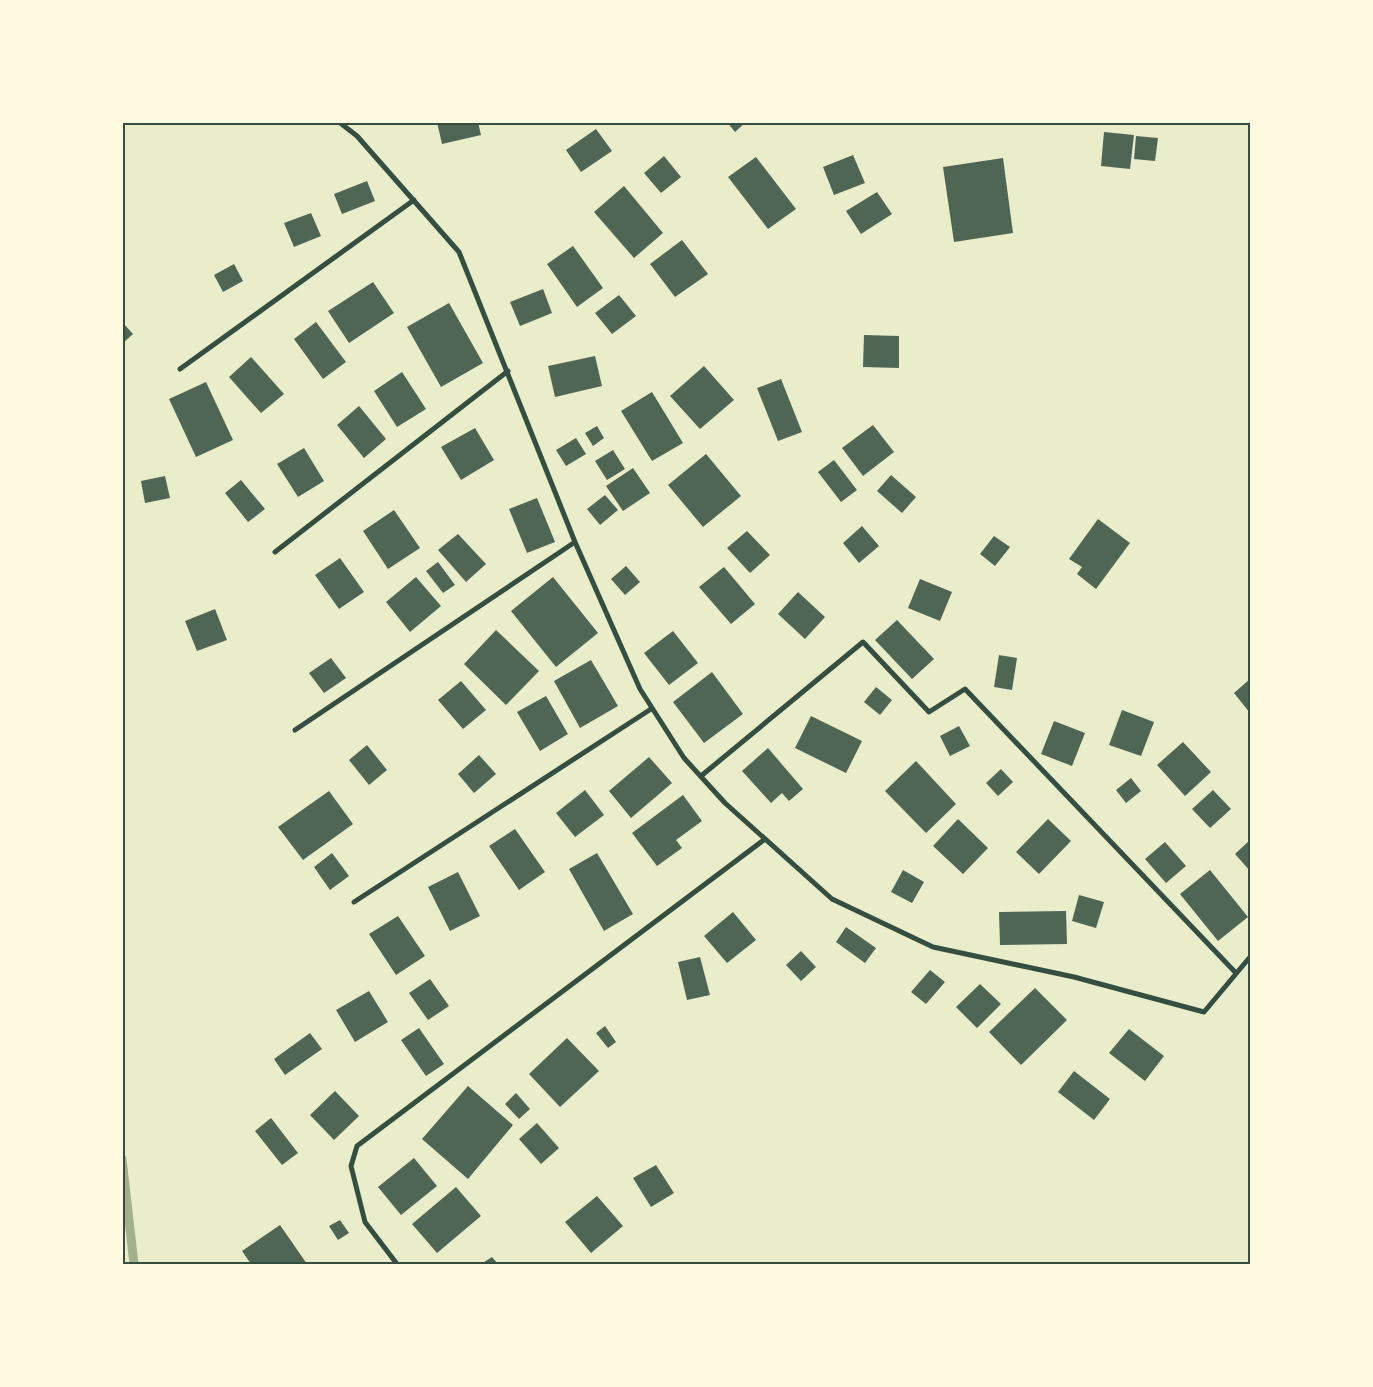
<svg xmlns="http://www.w3.org/2000/svg" width="1373" height="1387" font-family="'Source Sans 3',sans-serif">
	<rect width="100%" height="100%" fill="#e9edc9"/>
	<g fill="none" stroke-linecap="round" stroke-linejoin="round">
		<path stroke="#a3b18a" stroke-width="9" d="M122,1159l12,105"/>
	</g>
	<path fill="#4f6655" d="M437,122h41l3,13 -39,9z
		M727,122h19l-11,10z
		M596,129l16,22 -31,21 -15,-22z
		M1104,132l30,3 -4,34 -29,-3z
		M1136,136l22,2 -3,23 -21,-2z
		M853,155l12,28 -31,12 -11,-28z
		M664,156l17,21 -20,16 -17,-20z
		M756,157l40,52 -28,20 -40,-52z
		M1003,158l10,75 -59,9 -11,-75z
		M367,181l8,20 -33,13 -8,-20z
		M624,186l39,47 -29,25 -40,-46z
		M877,192l15,22 -31,20 -15,-23z
		M311,213l10,23 -27,11 -10,-24z
		M682,240l26,34 -33,23 -25,-33z
		M573,246l30,42 -26,19 -30,-43z
		M234,264l9,17 -20,11 -9,-17z
		M373,282l21,31 -45,30 -21,-32z
		M543,289l9,24 -32,13 -10,-24z
		M619,295l17,21 -24,18 -17,-21z
		M449,303l34,60 -42,24 -34,-60z
		M122,322l11,12 -11,10z
		M316,322l30,40 -23,17 -29,-40z
		M864,335l35,1v32l-36,-1z
		M595,356l7,30 -47,11 -7,-31z
		M251,357l33,37 -23,19 -32,-36z
		M704,366l30,34 -34,29 -30,-33z
		M402,372l24,37 -29,18 -23,-36z
		M781,379l21,53 -24,9 -21,-53z
		M206,382l27,58 -37,17 -27,-58z
		M652,392l31,51 -31,18 -31,-50z
		M359,406l27,33 -22,19 -27,-33z
		M873,425l21,27 -31,24 -21,-28z
		M597,426l7,12 -11,8 -8,-13z
		M475,428l19,32 -33,20 -20,-33z
		M576,438l10,16 -20,12 -10,-16z
		M304,448l20,33 -26,16 -21,-33z
		M613,450l12,19 -18,11 -12,-19z
		M706,454l35,42 -38,31 -35,-42z
		M834,460l23,30 -16,12 -23,-30z
		M633,468l17,25 -27,18 -17,-25z
		M891,475l25,22 -14,16 -25,-22z
		M165,476l5,22 -25,5 -4,-22z
		M241,480l24,29 -17,13 -23,-29z
		M605,495l13,15 -18,15 -13,-16z
		M537,498l18,44 -28,11 -18,-44z
		M394,510l26,38 -32,21 -25,-38z
		M1098,519l32,24 -34,46 -19,-15 5,-7 -13,-8z
		M862,526l17,20 -20,17 -16,-20z
		M747,531l23,24 -20,18 -23,-25z
		M458,534l28,30 -20,18 -28,-32z
		M994,536l16,11 -15,19 -15,-12z
		M340,558l24,34 -25,17 -24,-34z
		M438,562l17,23 -12,8 -17,-22z
		M626,566l14,16 -15,13 -14,-16z
		M724,567l31,37 -24,20 -32,-37z
		M416,577l25,29 -31,26 -24,-30z
		M553,577l45,56 -42,34 -45,-56z
		M920,579l32,13 -12,29 -32,-13z
		M798,592l27,25 -20,22 -27,-25z
		M215,609l12,31 -30,11 -12,-30z
		M897,620l37,39 -22,20 -37,-39z
		M496,630l43,41 -33,34 -42,-41z
		M673,631l25,32 -29,22 -25,-32z
		M999,655l18,3 -5,32 -18,-3z
		M331,658l15,20 -22,15 -15,-20z
		M591,660l27,46 -38,22 -26,-47z
		M712,672l31,42 -39,29 -31,-41z
		M1250,679v34l-16,-20z
		M461,681l25,29 -23,19 -25,-29z
		M876,687l16,13 -12,15 -16,-13z
		M546,696l22,38 -28,17 -23,-39z
		M1122,710l32,12 -13,34 -32,-11z
		M811,716l51,25 -16,32 -51,-25z
		M1054,721l31,12 -13,33 -31,-12z
		M959,726l11,20 -20,10 -10,-20z
		M1183,742l28,30 -26,24 -28,-31z
		M367,745l20,25 -18,15 -20,-25z
		M768,748l35,41 -14,12 -7,-8 -11,10 -29,-32z
		M479,755l17,19 -22,19 -16,-19z
		M649,757l23,26 -41,35 -22,-27z
		M916,761l40,43 -30,29 -41,-42z
		M1001,769l12,13 -15,14 -12,-13z
		M1131,778l10,13 -15,12 -10,-13z
		M585,790l19,25 -29,22 -19,-24z
		M1213,790l18,19 -21,19 -18,-19z
		M329,791l24,33 -50,36 -25,-33z
		M683,795l19,26 -26,19 6,8 -25,18 -25,-33z
		M958,819l30,29 -25,26 -30,-28z
		M1048,819l23,22 -32,33 -23,-22z
		M515,829l30,43 -26,18 -30,-44z
		M1250,840v31l-15,-17z
		M1165,842l21,24 -20,17 -21,-24z
		M332,853l17,23 -19,14 -16,-23z
		M597,853l36,61 -29,17 -35,-62z
		M903,870l21,12 -12,21 -21,-11z
		M1210,870l38,47 -30,24 -38,-47z
		M458,872l22,44 -30,15 -22,-44z
		M1079,895l25,7 -8,26 -24,-7z
		M1066,911l1,33 -67,1 -1,-33z
		M733,912l23,28 -29,23 -23,-27z
		M398,916l27,40 -29,19 -27,-41z
		M846,927l30,21 -11,15 -29,-21z
		M801,951l15,16 -15,14 -15,-16z
		M700,957l10,38 -23,5 -9,-38z
		M930,970l15,12 -19,22 -15,-12z
		M430,979l19,27 -21,14 -19,-27z
		M980,984l21,20 -24,24 -21,-21z
		M1035,988l32,32 -46,45 -32,-33z
		M369,991l19,31 -33,20 -19,-32z
		M605,1026l11,16 -8,6 -12,-15z
		M419,1028l25,36 -18,12 -25,-36z
		M1129,1029l35,27 -19,25 -36,-28z
		M310,1033l12,16 -37,26 -11,-16z
		M567,1038l32,33 -39,36 -31,-33z
		M1074,1071l36,28 -16,21 -36,-28z
		M468,1086l45,39 -45,54 -46,-40z
		M335,1091l24,25 -25,24 -24,-25z
		M516,1093l14,16 -11,10 -14,-15z
		M271,1118l27,35 -16,12 -27,-34z
		M537,1123l22,25 -18,16 -22,-25z
		M414,1158l23,28 -36,29 -23,-28z
		M656,1165l18,28 -23,14 -18,-29z
		M456,1187l25,29 -44,37 -25,-29z
		M597,1196l26,30 -32,27 -26,-31z
		M340,1220l9,13 -11,7 -9,-14z
		M280,1225l27,39h-56l-9,-13z
		M492,1257l6,7h-17z"/>
	<g fill="none" stroke-linecap="round" stroke-linejoin="round">
		<path stroke="#344e41" stroke-width="5" d="M339,122l18,14 102,116 116,290 65,147 44,69 41,45 107,96 101,48 141,30 130,35 46,-55
			M180,369l234,-169
			M275,552l233,-181
			M295,730l280,-188
			M701,776l162,-134 66,70 36,-23 270,283
			M354,902l297,-193
			M397,1264l-32,-42 -14,-56 6,-20 408,-307"/>
	</g>
	<rect width="1373" height="1387" fill="none" stroke="#fefae0" stroke-width="248"/>
	<rect x="124" y="124" width="1125" height="1139" fill="none" stroke="#344e41" stroke-width="2"/>
</svg>
